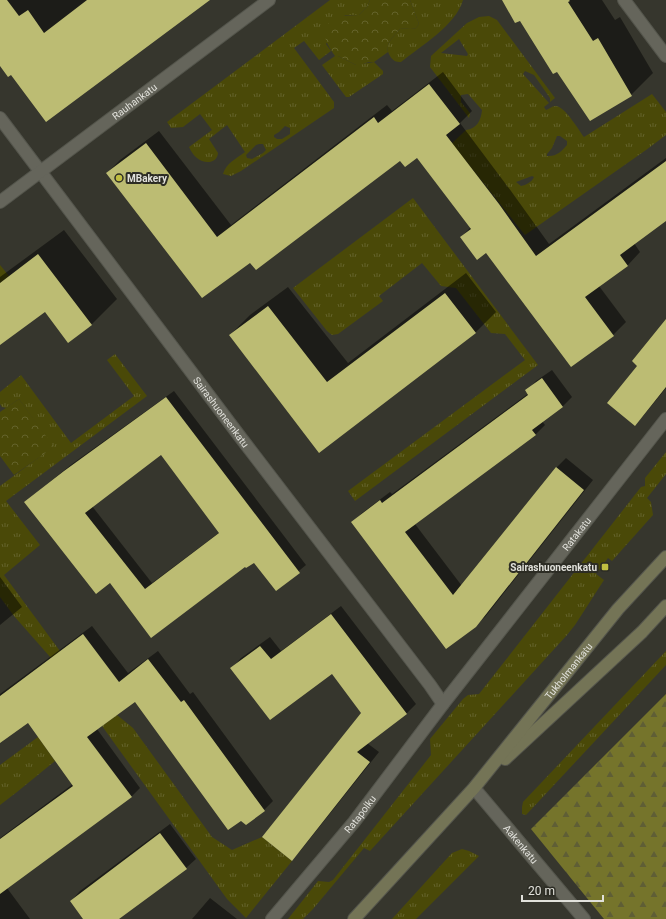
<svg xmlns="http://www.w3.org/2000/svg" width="666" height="919" font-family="Roboto,sans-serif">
	<defs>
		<pattern id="grass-tufts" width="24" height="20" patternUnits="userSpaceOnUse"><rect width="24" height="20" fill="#4a4908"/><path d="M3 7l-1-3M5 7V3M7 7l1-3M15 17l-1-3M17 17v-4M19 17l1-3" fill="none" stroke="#64632b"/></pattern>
		<pattern id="forest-firs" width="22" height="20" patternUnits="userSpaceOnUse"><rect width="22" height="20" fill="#75742b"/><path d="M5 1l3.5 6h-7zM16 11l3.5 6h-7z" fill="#5f5e35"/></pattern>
		<pattern id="park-crowns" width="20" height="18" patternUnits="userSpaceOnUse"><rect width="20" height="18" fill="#4a4908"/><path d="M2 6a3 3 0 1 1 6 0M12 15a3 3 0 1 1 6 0" fill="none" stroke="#64632b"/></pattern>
	</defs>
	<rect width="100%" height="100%" fill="#36362d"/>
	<path fill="url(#grass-tufts)" fill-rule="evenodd" d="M330,0h40l-3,7 -8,8h-14l-19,29 5,7 -12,9 -15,-19 -10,7 40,54v6l-93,63 -10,5 -8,-2c3,-11 13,-15 22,-22l-18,-27 -18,14 9,14c-1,11 -14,11 -21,5 -3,-2 -6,-7 -8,-11l23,-17 -12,-16 -17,13 -12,1 -4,-6zM285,126l5,2v6l-8,5h-5l-3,-2v-2l5,-3zM259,144h4l3,6 -3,3 -11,6 -5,-1 -1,-3 10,-10z
		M410,0h53c-7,25 -42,46 -62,62 -5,0 -8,-1 -11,-6 -7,-11 3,-19 10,-27 6,-1 11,1 16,-1l3,-4z
		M489,16l8,4 58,78 -5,4v-4l-16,-23 -9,-4 -2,3 26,29 -5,4 2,3c3,-1 6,-4 9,-4 9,-1 23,23 29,31l68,-43 14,18v23l-20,15 -121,85 -59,-74 -18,-14 18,-17c11,-1 15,-10 16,-20l-14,-16 -7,1v7l9,11 -1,5 -39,-51 1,-11 36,-33 12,-6zM459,39l9,15 -1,2 -26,-3zM557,136h3l7,5v4c-5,6 -11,12 -20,11v-2l5,-6zM532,176l2,1c-2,5 -8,8 -13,9l-5,-4z
		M335,56h3l18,9 18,-3 9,9v3l-34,23h-3l-24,-32z
		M413,198l125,167 -183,136 -7,-10 177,-131 -20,-26 -14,-1 -35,-45 -15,-2 -19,-23 -43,33 4,5 -45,33 -6,1 -5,-4 -34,-43z
		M0,265l9,11 -9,7z
		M115,354l32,42 -141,105 34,44 -36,30 81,110 -34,-27 -37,-42 -14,-19v-111l53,-39 -34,-48 -13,9 -4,-1 -2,-3v-12l21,-17 50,68 63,-47 -27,-36z
		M666,452v22l-19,24 4,4 2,13 -41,46 -4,-3 -12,16 8,6 -29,45 -8,10 -197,216 -6,-3 -51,61 -10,10h-15l30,-38 11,1 4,-2 98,-125 -1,-16 33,-40 5,-4 11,-1 162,-207 4,-1v-8z
		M666,651v14l-140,150 -4,-1v-7l1,-5z
		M117,715l16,13 79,109 20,13 30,-13 30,24 -46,57 -19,-19 -125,-173z
		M38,737l17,24 -38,31 -17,13v-40z
		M462,849l7,2 10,5 -63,63h-24l60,-66z"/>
	<path fill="url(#forest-firs)" d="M666,694v225h-62l-73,-90z"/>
	<path fill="url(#park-crowns)" d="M370,0h40l9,24 -3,4c-5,2 -10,0 -16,1 -6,7 -14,13 -12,23l-14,10h-5l-9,3h-4l-18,-9h-3c-10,-15 -16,-24 -1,-40l25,-1 8,-8z
		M19,399l35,48 -40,28 -14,-19v-44z"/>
	<path fill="#0007" fill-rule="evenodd" d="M0,0h208l-197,74 -11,-10z
		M503,0h99l13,20 5,-3 33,56 -22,22 -110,-75z
		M443,72l29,39 -12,12 51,68 38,53 117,-86v61l-32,24 6,9 -12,13 -29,21 27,36 -13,13 -127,-83 -25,-15 10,-10 -54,-71 -17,3 -150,102 -143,-88 13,-13 39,-29 72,94 156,-120 5,6z
		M64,230l53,69 -25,25 -47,-13 -45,33v-67z
		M466,273l30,39 -21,21 -156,119 -89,-117 20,-20 38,-28 60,76z
		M666,320v68l-22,27 -9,10 3,-59z
		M552,370l20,27 -9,9 -21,15 3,4 -9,9 -121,90 47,62 95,-119 9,-9 27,22 -108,137 -10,9 -123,-103 10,-10 28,-21 2,2 137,-101 -2,-2 9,-10z
		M174,391l132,174 -30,25 -22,-29 -9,5 -94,71 -41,-55 -85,-80 47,-38zM161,454l59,78 -68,51 -60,-77z
		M0,577l22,30 -22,18z
		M341,606l75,98 -9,9 -40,30 12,9 -78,98 -9,9 70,-146 -30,-40 -100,-5 9,-10 29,-21 11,14z
		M92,626l36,47 30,-22 32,43 3,-2 80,109 -9,9 -128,-110 -39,29 43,59 -9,9 -124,91 23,31h-30v-81l73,-54 -45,-63 -28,21v-48z
		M170,824l26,35 -10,9 -68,51h-33l-14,-18 9,-10z
		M210,898l27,21h-45z"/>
	<path fill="#bcbc73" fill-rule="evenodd" d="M0,0h7l12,16 9,-6 16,23 43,-33h123l-164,122 -35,-47 -3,2 -8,-11z
		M502,0h67l1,1 -2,1 25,39 5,-3 34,58 -42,25 -33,-49 -4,2 -33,-53 -5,2z
		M429,84l31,40 -14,11 53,69 37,52 130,-95v60l-46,34 8,11 -43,31 29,39 -43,31 -85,-114 -9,7 -17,-23 11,-8 -54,-71 -12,9 -5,-6 -144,109 -6,-7 -48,35 -96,-125 40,-30 71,94 157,-120 4,6z
		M38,254l54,71 -24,18 -23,-31 -45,33v-62z
		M445,293l31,40 -157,120 -90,-118 39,-29 59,76z
		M666,319v68l-31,39 -28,-23 30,-37 -5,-5z
		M542,378l21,29 -31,23 4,5 -131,97 48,63 103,-128 28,23 -108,137 -30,22 -95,-127 29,-22 2,3 146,-108 -3,-5z
		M166,397l134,176 -24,18 -22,-28 -8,5 -1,-1 -94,71 -41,-55 -14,11 -72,-92 40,-31zM161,455l58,78 -74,56 -60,-76z
		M331,614l76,100 -50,38 13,10 -78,99 -30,-24 99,-124 -29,-39 -62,46 -40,-52 30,-22 11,13z
		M83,634l36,48 29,-23 33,43 3,-2 81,111 -19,14 -5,-4 -13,9 -93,-128 -48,35 45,60 -132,97v-55l73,-53 -45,-63 -28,20v-47z
		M160,833l27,36 -68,50h-36l-13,-18z"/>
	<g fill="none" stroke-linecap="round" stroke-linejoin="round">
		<g stroke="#54554c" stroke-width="14">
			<g id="minor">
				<path d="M624,0l42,56"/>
				<path id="s1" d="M0,118l241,320 189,247 13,19"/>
				<path id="s2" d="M0,202l269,-202"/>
				<path id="s3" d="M474,788l110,131"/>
				<path id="s4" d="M272,919l82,-97 89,-118 223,-285"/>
			</g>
		</g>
		<g stroke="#54554c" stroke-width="14">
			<g id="secondary">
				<path d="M505,759l137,-127 24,-26"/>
				<path id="s5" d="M354,919l120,-131 144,-179 48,-52"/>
			</g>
		</g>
		<use href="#minor" stroke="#65655b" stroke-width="12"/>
		<use href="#secondary" stroke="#747456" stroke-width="12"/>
	</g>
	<g fill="#c0be41" stroke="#2c2c24" stroke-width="1.5">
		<circle cx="119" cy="178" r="4"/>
		<rect x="601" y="563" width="8" height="8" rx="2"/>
	</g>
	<g text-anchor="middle" stroke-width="4" stroke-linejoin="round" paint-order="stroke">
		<g font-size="10" fill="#e1e1db" stroke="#2c2c24">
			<text dy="4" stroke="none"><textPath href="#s2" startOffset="168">Rauhankatu</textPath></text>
			<text dy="4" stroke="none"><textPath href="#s1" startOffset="368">Sairashuoneenkatu</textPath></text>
			<text dy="4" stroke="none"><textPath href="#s4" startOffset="491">Ratakatu</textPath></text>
			<text dy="4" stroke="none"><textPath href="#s5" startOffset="328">Tukholmankatu</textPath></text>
			<text dy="4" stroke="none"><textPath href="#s4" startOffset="137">Ratapolku</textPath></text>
			<text dy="4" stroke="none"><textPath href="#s3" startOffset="73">Aakenkatu</textPath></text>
		</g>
		<g font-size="10" font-weight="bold" fill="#e1e1db" stroke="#2c2c24" text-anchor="start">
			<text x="127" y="182">MBakery</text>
			<text x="597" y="571" text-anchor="end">Sairashuoneenkatu</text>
		</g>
	</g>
	<path d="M522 895v6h81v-6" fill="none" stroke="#e1e1db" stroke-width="2"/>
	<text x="528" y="895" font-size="12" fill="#e1e1db" stroke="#2c2c24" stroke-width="3" paint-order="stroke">20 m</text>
</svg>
